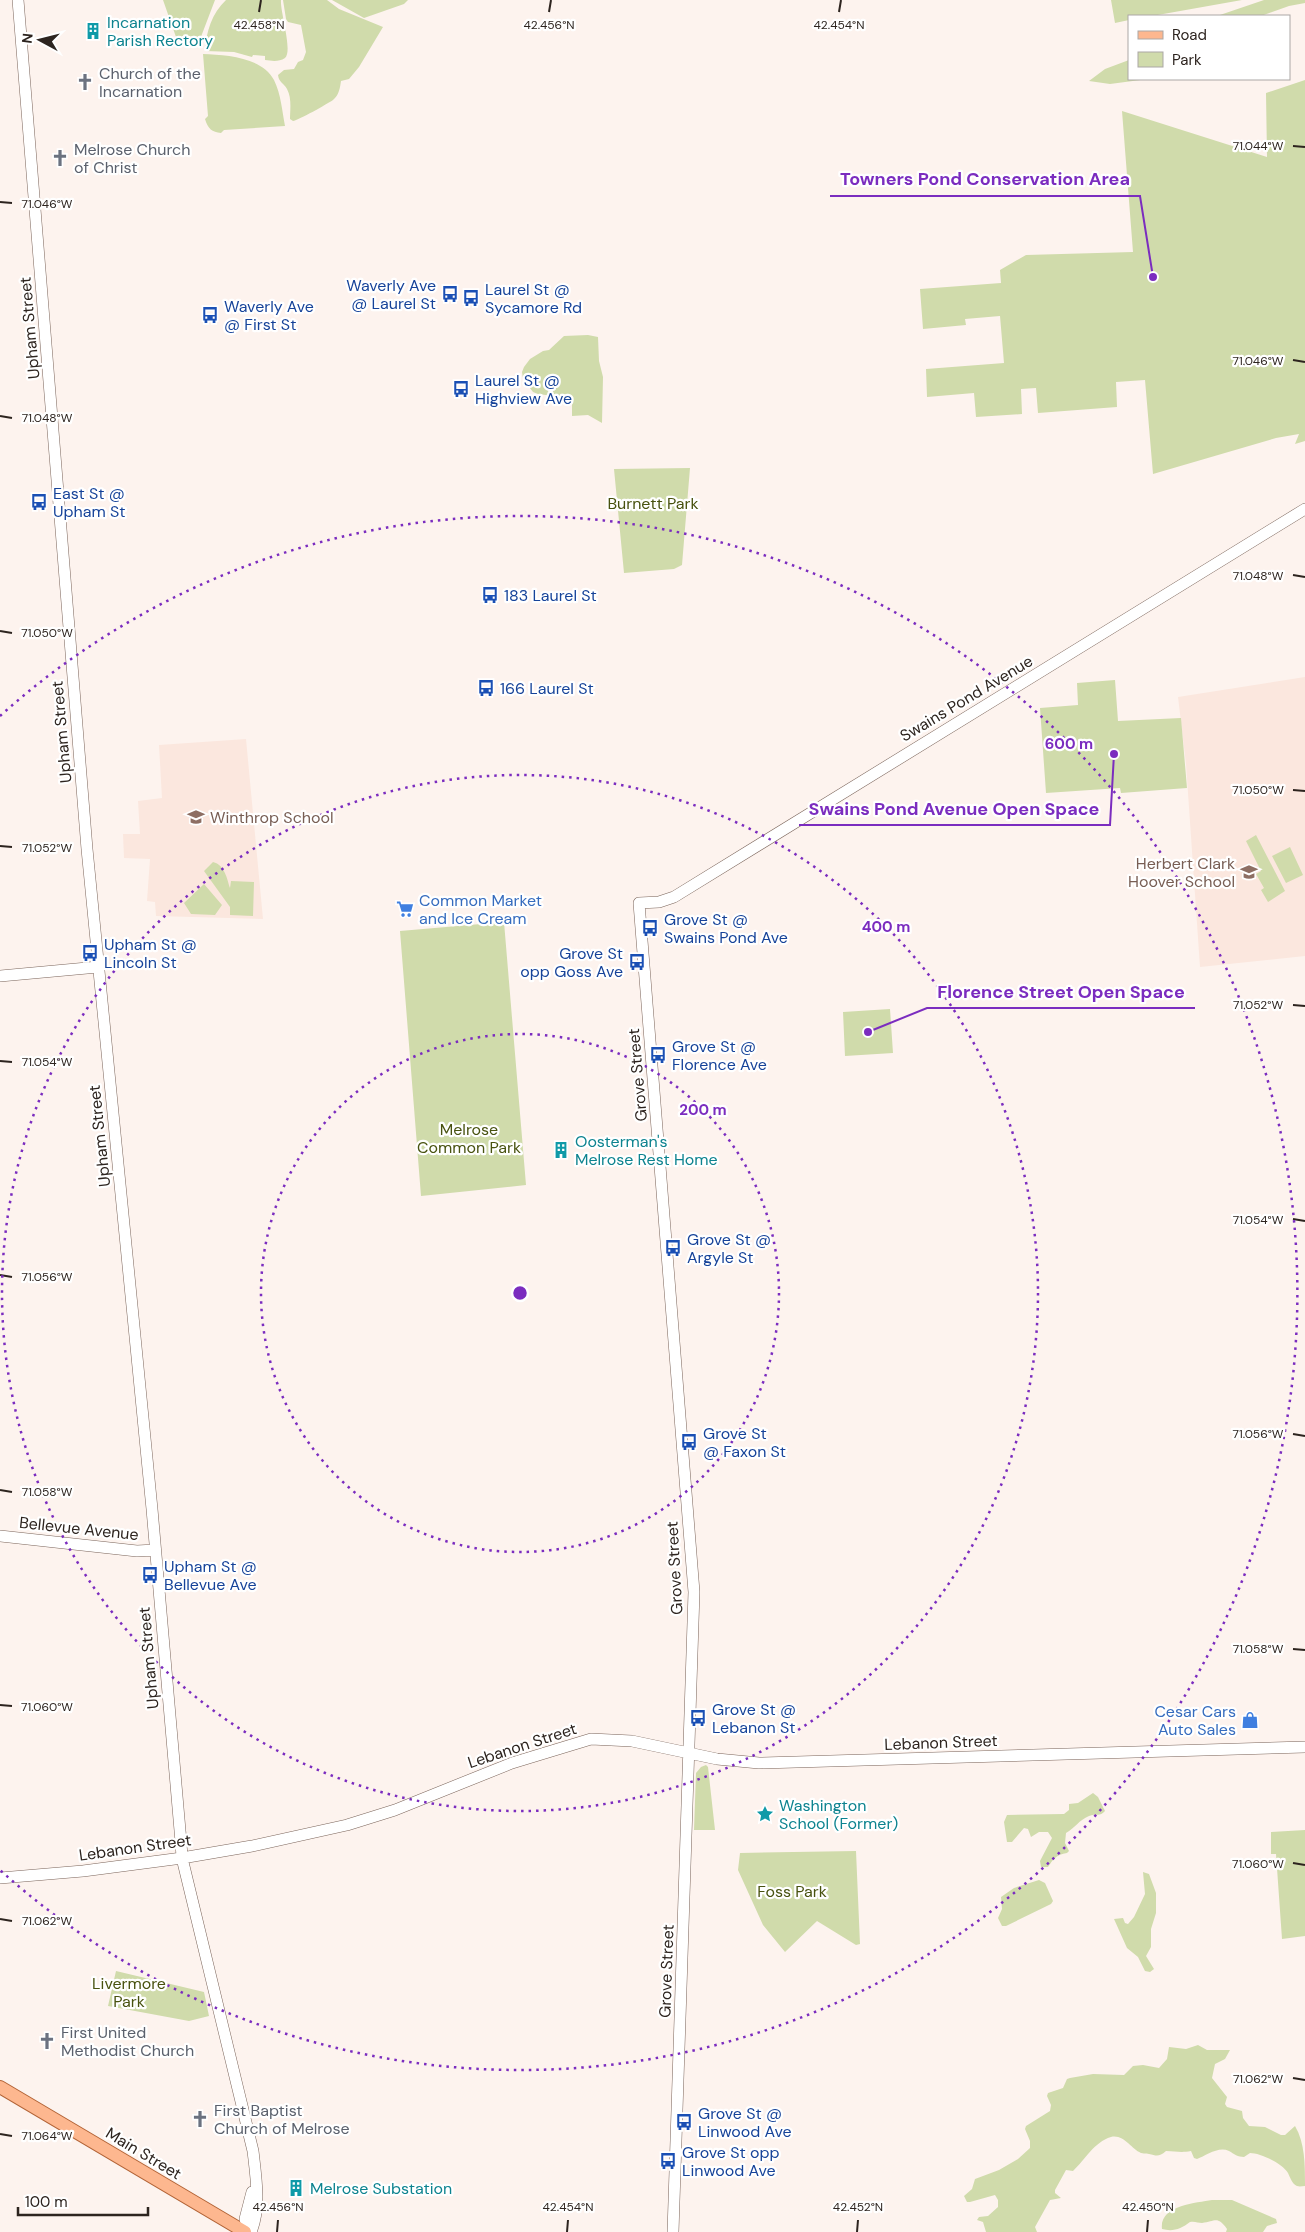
<svg xmlns="http://www.w3.org/2000/svg" width="1305" height="2232" font-family="'DM Sans',sans-serif">
	<rect width="100%" height="100%" fill="#fdf3ee"/>
	<path fill="#fbe7de" d="M1305,677v279l-105,11 -14,-203 -8,-67z
		M246,739l17,180 -107,-3 -1,-14 -8,-1 3,-42 -26,-1 -1,-24h17l-2,-33 24,-3 -3,-53z"/>
	<path fill="#d0dbab" d="M163,0h52l-16,42 -23,-5z
		M226,0h55c-1,12 12,51 4,58 -6,4 -13,3 -20,2v-4l-12,-1 -1,2 -18,-5 -29,-1c1,-19 7,-38 21,-51z
		M283,0h44l12,9 44,18 -24,40 -10,12 -8,2c-1,7 -2,14 -8,19 -6,4 -34,20 -40,21l-3,-2c0,-9 2,-21 -3,-30 -3,-6 -8,-6 -9,-14l6,-5 10,-1 4,-7 5,-2 3,-8 -5,-27 -13,-3 -2,-3z
		M332,0h76l-4,4 -40,14z
		M1111,0h131l-90,16h-23v4l-14,3z
		M1264,0h41v3l-16,3 -28,10h-44z
		M203,54c23,1 59,3 71,26 7,14 8,31 11,46l-61,4 -3,3c-9,-1 -13,-4 -16,-14l3,-3z
		M1129,60v19h19l-38,5 -21,-3 16,-12z
		M1305,80v361l-10,3 4,-10 -23,4 -123,36 -8,-94 -29,2 1,25 -79,6 -2,-25 -15,1 1,25 -46,3 -2,-24 -47,4 -1,-28 78,-6 -4,-47 -35,3 1,6 -43,4 -3,-40 81,-6 -1,-13 26,-15 107,-3 -11,-141 145,46 -1,-64z
		M588,335l10,2 1,24 4,16 -1,46 -14,-8 -16,1v-15l-3,-3 -31,-4 -5,-2 -10,-13 -1,-7 2,-5 6,-8 13,-8 6,-1 15,-14z
		M690,468l-8,97 -8,4 -50,4 -10,-104z
		M1115,680l3,41 63,-3 6,70 -66,5 -1,-5 -74,5 -6,-85 38,-3 -1,-22z
		M1256,835l29,56 -17,11 -7,-12 3,-2 -8,-14 5,-3 -15,-30z
		M1290,847l13,28 -17,8 -14,-27z
		M213,862c12,3 14,17 17,26l1,-7 23,1 -1,34 -23,-1v-8l-26,-36z
		M204,884l18,21 -7,10 -24,-1 -7,-11z
		M504,922l22,263 -105,11 -21,-265z
		M890,1009l3,44 -48,3 -2,-44z
		M706,1765l2,2 7,63h-21l2,-57 5,-6z
		M1093,1793l5,4 7,14c-5,6 -9,2 -16,5 -10,4 -14,12 -23,17l-1,10 4,8 -2,2c-11,2 -13,5 -19,14h-7l-1,-6 12,-23 -4,-6h-9l-8,5 -3,-8 -4,-1 -12,14h-5l-3,-20 3,-7 57,-1 5,-4v-6l9,-1z
		M1305,1830v106l-23,3 -6,-85h-5v-22z
		M856,1851l4,93 -4,1 -39,-24 -32,31 -22,-27 -25,-55 2,-17z
		M1143,1872l6,2 7,19v20l-5,16v18l-5,9 8,13 -4,3 -5,-1 -7,-14 -11,-9 -13,-29 9,-1 2,5 3,1 6,-7 11,-23z
		M1039,1880l6,3 8,18 -2,3 -45,22h-4l-4,-8 4,-9 -1,-12 13,-9z
		M116,1971l88,21 5,24 -20,5 -81,-15z
		M1198,2045l9,5h23l-5,9 -10,5 -3,14 15,19 -2,7 2,3 15,4 1,7 6,8 16,1 16,8h4l10,-9c10,17 10,38 10,60 -3,0 -5,1 -8,0 -5,-2 -7,-9 -9,-13 -6,-10 -28,-20 -38,-20l-6,4c-6,0 -10,-3 -15,-6 -11,-5 -23,5 -32,8l-3,-1 -3,-7c-11,2 -15,0 -25,0 -7,6 -9,5 -17,3 -4,-1 -3,0 -8,-1 -10,-4 -17,-19 -30,-16 -17,5 -26,23 -38,34l-7,-1 -11,20v3l6,5 -11,2 -15,27 2,5h-51l-3,-10 -6,-2 2,-3 9,-1 10,-9v-7l-3,-5 -25,7h-3l-3,-6 8,-7 3,-10 24,-9 19,-11 12,-11v-7l-5,-12 1,-3 24,-15 1,-6 -4,-9 1,-3 15,-5 4,-9 3,-1 23,-4 31,1 9,-9 10,-1 16,3 8,-9 2,-12 17,2z
		M1212,2200h20l44,19 1,4 -10,3 -4,6h-37l1,-3c-10,-14 -12,-7 -25,-6 -4,0 -7,-2 -12,-1 -9,7 -17,10 -28,7 -3,-24 34,-26 50,-29z"/>
	<g fill="none" stroke-linecap="round" stroke-linejoin="round">
		<g stroke="#7b655b" stroke-width="12">
			<path id="secondary" d="M18,0l69,849 65,660 29,333 1,16 71,293c3,26 8,57 -2,81
				M0,976l98,-9
				M0,1536l137,15 18,-1
				M0,1878l83,-7 99,-13 70,-12 95,-21 48,-15 117,-47 79,-24 41,2 85,18 42,4 546,-16
				M249,2232l-4,-13 7,-27
				M673,2232l21,-640 -55,-689 20,-1 15,-5 631,-388"/>
		</g>
		<g stroke="#b36437" stroke-width="14">
			<path id="primary" d="M0,2087l245,145"/>
		</g>
		<use href="#secondary" stroke="#fff" stroke-width="11"/>
		<use href="#primary" stroke="#fdb78f" stroke-width="12"/>
	</g>
	<path fill="none" stroke="#2d241f" stroke-width="2" d="M259,12l2,-12M549,12l2,-12M839,12l2,-12M1293,146l12,1M0,202l12,1M1293,360l12,2M0,416l12,2M1293,575l12,2M0,631l12,2M1293,790l12,1M0,846l12,1M1293,1005l12,1M0,1061l12,1M1293,1219l12,2M0,1275l12,2M1293,1434l12,2M0,1490l12,2M1293,1649l12,1M0,1705l12,1M1293,1863l12,2M0,1919l12,2M1293,2078l12,2M0,2134l12,2M277,2232l1,-12M567,2232l1,-12M857,2232l1,-12M1147,2232l1,-12"/>
	<g fill="none" stroke="#7b2cbf" stroke-width="2.5" stroke-dasharray="2.5 5">
		<circle cx="520" cy="1293" r="259"/>
		<circle cx="520" cy="1293" r="518"/>
		<path d="M0 716A777 777 0 1 1 0 1870"/>
	</g>
	<defs>
		<g id="building-bare" transform="scale(1.35)"><path d="M-4-6H4V6H1V3H-1V6H-4ZM-2.5-4.3h1.7v1.8h-1.7ZM.8-4.3h1.7v1.8H.8ZM-2.5-1h1.7V.8h-1.7ZM.8-1h1.7V.8H.8Z" fill="#0f9aa8" stroke="#fff" stroke-width="2.5" paint-order="stroke"/></g>
		<g id="church-bare" transform="scale(1.35)"><path d="M-1.2-6h2.4v3.5h3.3v2.4h-3.3V6h-2.4V-.1h-3.3v-2.4h3.3Z" fill="#6b7280" stroke="#fff" stroke-width="2.5" paint-order="stroke"/></g>
		<g id="bus-bare" transform="scale(1.35)"><path d="M-5-6H5V4H4V6H2V4H-2V6H-4V4H-5ZM-3.5-4V0h7V-4ZM-3.5 1.2v1.5H-2V1.2ZM2 1.2v1.5H3.5V1.2Z" fill="#1a4fb4" stroke="#fff" stroke-width="2.5" paint-order="stroke"/></g>
		<g id="school-bare" transform="scale(1.35)"><path d="M0-5L7-2L0 1L-7-2ZM-4 1L0 2.5L4 1V4Q0 6-4 4Z" fill="#8d6e63" stroke="#fff" stroke-width="2.5" paint-order="stroke"/></g>
		<g id="supermarket-bare" transform="scale(1.35)"><path d="M-6-5.5h2.5l.6 2H6L4.5 2H-2.5L-4.4-4H-6ZM-1.5 3.2a1.3 1.3 0 1 0 .1 0ZM3 3.2a1.3 1.3 0 1 0 .1 0Z" fill="#3f7fe0" stroke="#fff" stroke-width="2.5" paint-order="stroke"/></g>
		<g id="shop-bare" transform="scale(1.35)"><path d="M-5-2.5h2.3a2.7 3.5 0 0 1 5.4 0H5L5.5 6h-11ZM-1.5-2.5h3a1.5 2.3 0 0 0-3 0Z" fill="#3f7fe0" stroke="#fff" stroke-width="2.5" paint-order="stroke"/></g>
		<g id="sight-bare" transform="scale(1.35)"><path d="M0-6L1.8-2.2L6-1.7L2.9 1.2L3.7 5.4L0 3.3L-3.7 5.4L-2.9 1.2L-6-1.7L-1.8-2.2Z" fill="#0f9aa8" stroke="#fff" stroke-width="2.5" paint-order="stroke"/></g>
	</defs>
	<g fill-rule="evenodd">
		<use href="#building-bare" x="93" y="31"/>
		<use href="#church-bare" x="85" y="82"/>
		<use href="#church-bare" x="60" y="158"/>
		<use href="#bus-bare" x="450" y="294"/>
		<use href="#bus-bare" x="471" y="298"/>
		<use href="#bus-bare" x="210" y="315"/>
		<use href="#bus-bare" x="461" y="389"/>
		<use href="#bus-bare" x="39" y="502"/>
		<use href="#bus-bare" x="490" y="595"/>
		<use href="#bus-bare" x="486" y="688"/>
		<use href="#school-bare" x="196" y="817"/>
		<use href="#school-bare" x="1249" y="872"/>
		<use href="#supermarket-bare" x="405" y="909"/>
		<use href="#bus-bare" x="650" y="928"/>
		<use href="#bus-bare" x="90" y="953"/>
		<use href="#bus-bare" x="637" y="962"/>
		<use href="#bus-bare" x="658" y="1055"/>
		<use href="#building-bare" x="561" y="1150"/>
		<use href="#bus-bare" x="673" y="1248"/>
		<use href="#bus-bare" x="689" y="1442"/>
		<use href="#bus-bare" x="150" y="1575"/>
		<use href="#bus-bare" x="698" y="1718"/>
		<use href="#shop-bare" x="1250" y="1720"/>
		<use href="#sight-bare" x="765" y="1814"/>
		<use href="#church-bare" x="47" y="2041"/>
		<use href="#church-bare" x="200" y="2119"/>
		<use href="#bus-bare" x="684" y="2122"/>
		<use href="#bus-bare" x="668" y="2161"/>
		<use href="#building-bare" x="296" y="2188"/>
	</g>
	<g text-anchor="middle" stroke-width="4.5" stroke-linejoin="round" paint-order="stroke">
		<g font-size="16" fill="#0d838f" stroke="#fff" text-anchor="start">
			<text x="107" y="28">Incarnation<tspan x="107" dy="18">Parish Rectory</tspan></text>
			<text x="575" y="1147">Oosterman's<tspan x="575" dy="18">Melrose Rest Home</tspan></text>
			<text x="779" y="1811">Washington<tspan x="779" dy="18">School (Former)</tspan></text>
			<text x="310" y="2194">Melrose Substation</text>
		</g>
		<g font-size="16" fill="#5b616d" stroke="#fff" text-anchor="start">
			<text x="99" y="79">Church of the<tspan x="99" dy="18">Incarnation</tspan></text>
			<text x="74" y="155">Melrose Church<tspan x="74" dy="18">of Christ</tspan></text>
			<text x="61" y="2038">First United<tspan x="61" dy="18">Methodist Church</tspan></text>
			<text x="214" y="2116">First Baptist<tspan x="214" dy="18">Church of Melrose</tspan></text>
		</g>
		<g font-size="16" fill="#164399" stroke="#fff" text-anchor="start">
			<text x="436" y="291" text-anchor="end">Waverly Ave<tspan x="436" dy="18">@ Laurel St</tspan></text>
			<text x="485" y="295">Laurel St @<tspan x="485" dy="18">Sycamore Rd</tspan></text>
			<text x="224" y="312">Waverly Ave<tspan x="224" dy="18">@ First St</tspan></text>
			<text x="475" y="386">Laurel St @<tspan x="475" dy="18">Highview Ave</tspan></text>
			<text x="53" y="499">East St @<tspan x="53" dy="18">Upham St</tspan></text>
			<text x="504" y="601">183 Laurel St</text>
			<text x="500" y="694">166 Laurel St</text>
			<text x="664" y="925">Grove St @<tspan x="664" dy="18">Swains Pond Ave</tspan></text>
			<text x="104" y="950">Upham St @<tspan x="104" dy="18">Lincoln St</tspan></text>
			<text x="623" y="959" text-anchor="end">Grove St<tspan x="623" dy="18">opp Goss Ave</tspan></text>
			<text x="672" y="1052">Grove St @<tspan x="672" dy="18">Florence Ave</tspan></text>
			<text x="687" y="1245">Grove St @<tspan x="687" dy="18">Argyle St</tspan></text>
			<text x="703" y="1439">Grove St<tspan x="703" dy="18">@ Faxon St</tspan></text>
			<text x="164" y="1572">Upham St @<tspan x="164" dy="18">Bellevue Ave</tspan></text>
			<text x="712" y="1715">Grove St @<tspan x="712" dy="18">Lebanon St</tspan></text>
			<text x="698" y="2119">Grove St @<tspan x="698" dy="18">Linwood Ave</tspan></text>
			<text x="682" y="2158">Grove St opp<tspan x="682" dy="18">Linwood Ave</tspan></text>
		</g>
		<g font-size="16" fill="#2d241f" stroke="#fff">
			<text transform="translate(29 328) rotate(-95)" y="6">Upham Street</text>
			<text transform="translate(966 698) rotate(-31)" y="6">Swains Pond Avenue</text>
			<text transform="translate(61 732) rotate(-95)" y="6">Upham Street</text>
			<text transform="translate(637 1075) rotate(-95)" y="6">Grove Street</text>
			<text transform="translate(99 1136) rotate(-96)" y="6">Upham Street</text>
			<text transform="translate(79 1528) rotate(6)" y="6">Bellevue Avenue</text>
			<text transform="translate(674 1568) rotate(-93)" y="6">Grove Street</text>
			<text transform="translate(148 1658) rotate(-95)" y="6">Upham Street</text>
			<text transform="translate(941 1742) rotate(-2)" y="6">Lebanon Street</text>
			<text transform="translate(522 1745) rotate(-18)" y="6">Lebanon Street</text>
			<text transform="translate(135 1847) rotate(-8)" y="6">Lebanon Street</text>
			<text transform="translate(666 1971) rotate(-88)" y="6">Grove Street</text>
			<text transform="translate(144 2153) rotate(31)" y="6">Main Street</text>
		</g>
		<g font-size="16" fill="#48520f" stroke="#fff">
			<text x="653" y="509">Burnett Park</text>
			<text x="469" y="1135">Melrose<tspan x="469" dy="18">Common Park</tspan></text>
			<text x="792" y="1897">Foss Park</text>
			<text x="129" y="1989">Livermore<tspan x="129" dy="18">Park</tspan></text>
		</g>
		<g font-size="16" fill="#785e54" stroke="#fff" text-anchor="start">
			<text x="210" y="823">Winthrop School</text>
			<text x="1235" y="869" text-anchor="end">Herbert Clark<tspan x="1235" dy="18">Hoover School</tspan></text>
		</g>
		<g font-size="16" fill="#366cbe" stroke="#fff" text-anchor="start">
			<text x="419" y="906">Common Market<tspan x="419" dy="18">and Ice Cream</tspan></text>
			<text x="1236" y="1717" text-anchor="end">Cesar Cars<tspan x="1236" dy="18">Auto Sales</tspan></text>
		</g>
	</g>
	<g font-size="12" text-anchor="middle" fill="#2d241f" stroke="#fff" stroke-width="4.5" stroke-linejoin="round" paint-order="stroke">
		<text x="259" y="29">42.458°N</text>
		<text x="549" y="29">42.456°N</text>
		<text x="839" y="29">42.454°N</text>
		<text x="1258" y="150">71.044°W</text>
		<text x="47" y="208">71.046°W</text>
		<text x="1258" y="365">71.046°W</text>
		<text x="47" y="422">71.048°W</text>
		<text x="1258" y="580">71.048°W</text>
		<text x="47" y="637">71.050°W</text>
		<text x="1258" y="794">71.050°W</text>
		<text x="47" y="852">71.052°W</text>
		<text x="1258" y="1009">71.052°W</text>
		<text x="47" y="1066">71.054°W</text>
		<text x="1258" y="1224">71.054°W</text>
		<text x="47" y="1281">71.056°W</text>
		<text x="1258" y="1438">71.056°W</text>
		<text x="47" y="1496">71.058°W</text>
		<text x="1258" y="1653">71.058°W</text>
		<text x="47" y="1711">71.060°W</text>
		<text x="1258" y="1868">71.060°W</text>
		<text x="47" y="1925">71.062°W</text>
		<text x="1258" y="2083">71.062°W</text>
		<text x="47" y="2140">71.064°W</text>
		<text x="278" y="2211">42.456°N</text>
		<text x="568" y="2211">42.454°N</text>
		<text x="858" y="2211">42.452°N</text>
		<text x="1148" y="2211">42.450°N</text>
	</g>
	<circle cx="520" cy="1293" r="8" fill="#7b2cbf" stroke="#fff" stroke-width="2.5"/>
	<g font-size="15" text-anchor="middle" font-weight="bold" fill="#7b2cbf" stroke="#fff" stroke-width="4.5" stroke-linejoin="round" paint-order="stroke">
		<text x="1069" y="749">600 m</text>
		<text x="886" y="932">400 m</text>
		<text x="703" y="1115">200 m</text>
	</g>
	<path fill="none" stroke="#7b2cbf" stroke-width="2" d="M1153 277L1140 196H830M1114 754L1110 825H799M868 1032L927 1008H1195"/>
	<g fill="#7b2cbf" stroke="#fff" stroke-width="2">
		<circle cx="1153" cy="277" r="5"/>
		<circle cx="1114" cy="754" r="5"/>
		<circle cx="868" cy="1032" r="5"/>
	</g>
	<g font-size="18" text-anchor="middle" font-weight="bold" fill="#7b2cbf" stroke="#fff" stroke-width="4.5" stroke-linejoin="round" paint-order="stroke">
		<text x="985" y="185">Towners Pond Conservation Area</text>
		<text x="954" y="815">Swains Pond Avenue Open Space</text>
		<text x="1061" y="998">Florence Street Open Space</text>
	</g>
	<rect x="1128" y="15" width="162" height="65" fill="#ffffff" stroke="#aba7a5"/>
	<rect x="1138" y="31" width="25" height="8" fill="#fdb78f" stroke="#aba7a5"/>
	<text x="1172" y="40" font-size="15" fill="#2d241f">Road</text>
	<rect x="1138" y="52" width="25" height="15" fill="#d0dbab" stroke="#aba7a5"/>
	<text x="1172" y="65" font-size="15" fill="#2d241f">Park</text>
	<g transform="translate(40 40) rotate(277)" stroke="#ffffff" stroke-width="4" paint-order="stroke">
	<path d="M0-4L9 19L0 12L-9 19Z" fill="#2d241f"/>
	<text y="-8" font-size="14" font-weight="bold" text-anchor="middle" fill="#2d241f">N</text>
	</g>
	<path d="M18 2207v8h130v-8" fill="none" stroke="#2d241f" stroke-width="2.5"/>
	<text x="25" y="2207" font-size="15" fill="#2d241f" stroke="#ffffff" stroke-width="4" paint-order="stroke">100 m</text>
</svg>
